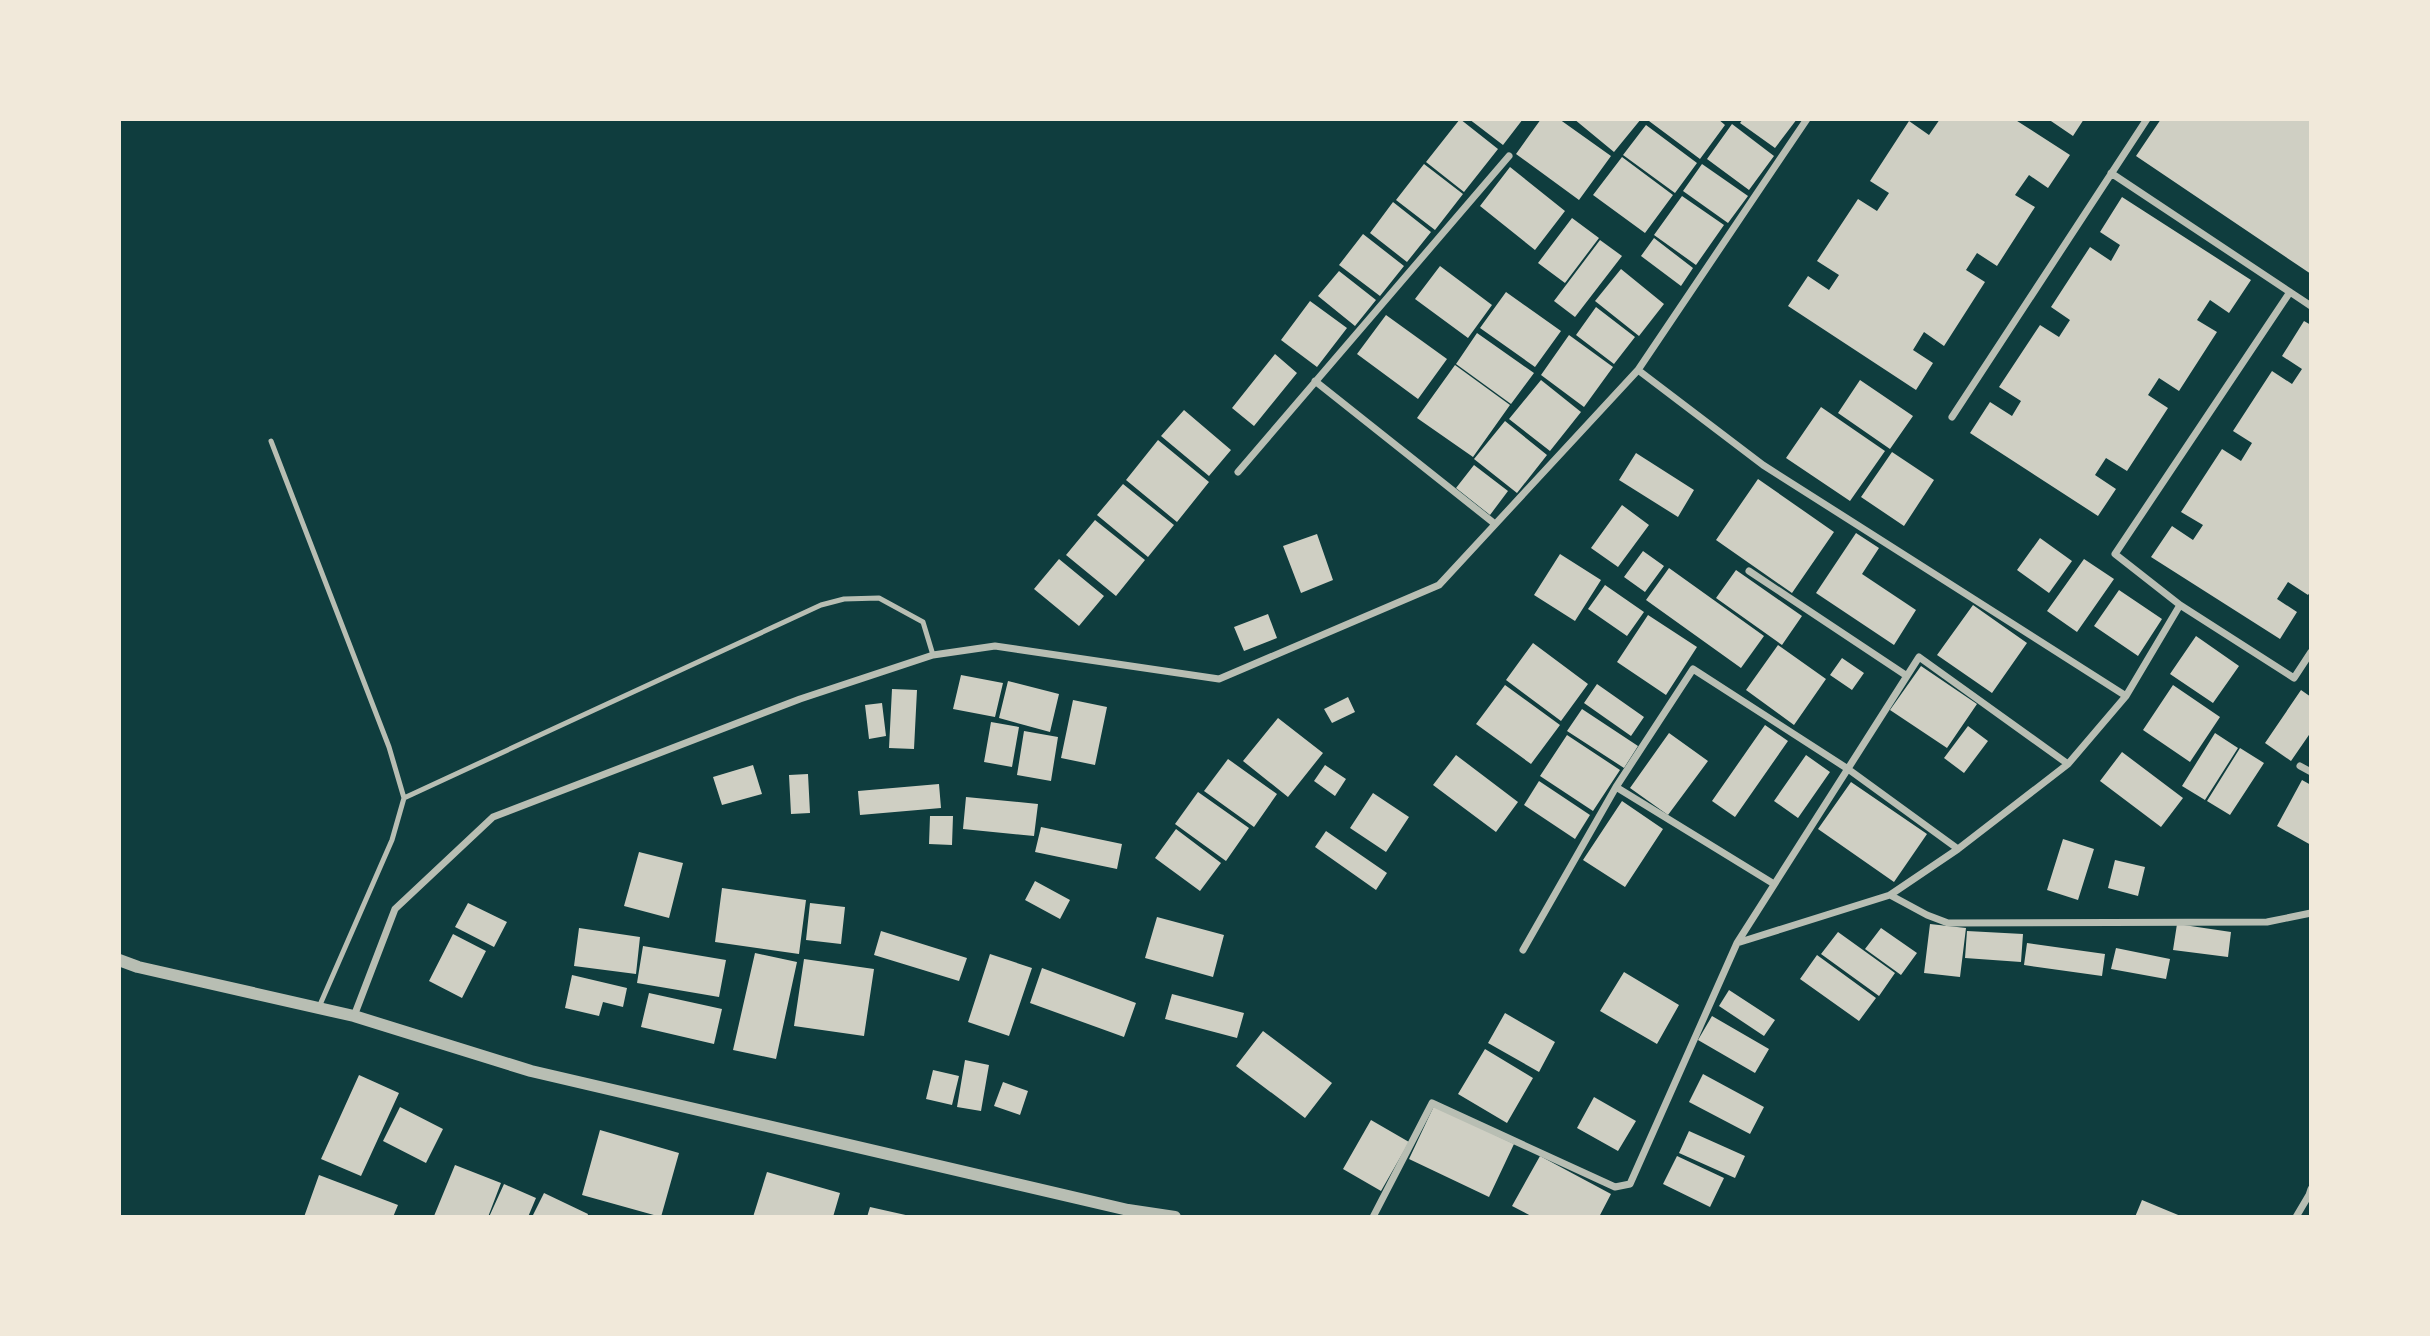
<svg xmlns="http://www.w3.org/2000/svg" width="2430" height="1336" font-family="Roboto,sans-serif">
	<rect width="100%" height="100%" fill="#0f3d3e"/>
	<path fill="#cfcfc3" d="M1460,119l38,30 -34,43 -38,-30z
		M1469,119h54l-20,26z
		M1541,119h18l52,37 -32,44 -63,-46z
		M1574,119h67l-27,33z
		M1650,119h68l7,6 -25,34 -51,-38z
		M1743,119h54l-22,29 -35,-25z
		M1940,119h74l56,36 -22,33 -19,-13 -14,20 20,12 -38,59 -20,-13 -11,17 19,12 -41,64 -20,-14 -11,18 20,13 -17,27 -128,-84 20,-30 21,14 10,-15 -22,-14 41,-62 19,12 12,-18 -19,-12 39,-60 20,14z
		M2048,119h36l-11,17z
		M2161,119h150v155l-175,-118z
		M1732,124l42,32 -25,34 -42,-31z
		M1646,125l51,38 -22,30 -52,-38z
		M1622,157l51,38 -28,38 -52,-38z
		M1424,164l39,30 -28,36 -39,-30z
		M1702,164l46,32 -20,27 -45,-32z
		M1510,167l55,44 -30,39 -55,-44z
		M1682,196l42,29 -28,40 -42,-30z
		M2122,197l129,83 -22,33 -19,-13 -13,20 20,12 -38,59 -20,-13 -11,17 20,13 -41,63 -21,-13 -11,17 21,14 -18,27 -128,-83 20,-31 22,14 9,-15 -22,-14 41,-62 19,12 11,-17 -19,-13 39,-60 21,14 9,-16 -20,-13z
		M1393,202l38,30 -24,30 -37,-29z
		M1572,218l27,20 -34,45 -27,-20z
		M1363,234l41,32 -24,30 -41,-31z
		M1654,238l39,30 -12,18 -40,-30z
		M1600,240l22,16 -47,61 -21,-16z
		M1440,266l52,39 -24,33 -53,-39z
		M1621,269l43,35 -25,32 -44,-35z
		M1339,271l37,29 -21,26 -37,-30z
		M1506,292l55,39 -26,36 -55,-39z
		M1310,301l37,27 -30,39 -36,-27z
		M1596,307l39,30 -21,27 -38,-29z
		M1386,315l61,44 -29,40 -61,-45z
		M2304,321l7,4v266l-3,4 -20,-13 -11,17 20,13 -17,27 -129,-82 21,-31 21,14 10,-15 -22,-13 41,-63 19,12 11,-18 -19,-12 39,-60 20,13 10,-15 -20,-13z
		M1477,333l57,40 -23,31 -55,-40z
		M1569,335l44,32 -29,40 -43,-32z
		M1275,354l22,19 -43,53 -22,-18z
		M1455,365l55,40 -37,52 -56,-39z
		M1541,380l40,32 -31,39 -41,-32z
		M1860,380l53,36 -23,33 -52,-36z
		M1821,407l64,44 -35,50 -64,-43z
		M1184,410l47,40 -22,26 -48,-40z
		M1505,421l42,34 -30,38 -43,-34z
		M1158,440l51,42 -32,40 -51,-42z
		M1892,452l42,28 -30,46 -43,-29z
		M1636,453l58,37 -16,27 -59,-37z
		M1474,465l34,26 -18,24 -34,-27z
		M1758,479l76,53 -42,61 -76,-53z
		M1123,484l51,41 -26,32 -51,-42z
		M1622,505l27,20 -31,42 -27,-19z
		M1095,520l50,40 -29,36 -50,-41z
		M1856,533l23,15 -17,26 54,36 -22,35 -78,-52z
		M1317,534l16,46 -32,13 -18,-47z
		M2040,538l32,23 -23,32 -32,-23z
		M1643,551l21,15 -19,26 -21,-15z
		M1560,554l41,26 -26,41 -41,-26z
		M1059,559l45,37 -25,30 -45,-37z
		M2084,559l30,20 -37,53 -30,-21z
		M1669,568l95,68 -23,32 -95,-68z
		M1736,570l66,46 -20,29 -66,-47z
		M1605,585l39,27 -17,24 -39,-27z
		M2119,590l43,29 -24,37 -44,-30z
		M1973,605l54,38 -35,50 -55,-38z
		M1268,614l9,24 -33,13 -10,-24z
		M1648,615l49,32 -31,48 -49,-33z
		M2196,636l43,30 -26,37 -43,-29z
		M1533,643l55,41 -27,37 -55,-41z
		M1778,645l48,34 -32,46 -48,-35z
		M1842,658l22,15 -12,17 -22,-15z
		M1921,666l56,38 -30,44 -57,-38z
		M961,675l42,8 -8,34 -42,-8z
		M1008,681l51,13 -9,38 -51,-14z
		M1597,684l47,33 -13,19 -47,-33z
		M1505,685l55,40 -29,39 -55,-40z
		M2173,685l47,32 -30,45 -47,-32z
		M892,689l25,1 -3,59 -25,-1z
		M2301,690l10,7v35l-20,29 -26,-18z
		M1348,697l7,15 -23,11 -8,-14z
		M1073,700l34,7 -12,58 -34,-7z
		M882,703l4,33 -17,3 -4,-34z
		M1582,709l56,37 -14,22 -57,-37z
		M1278,718l45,35 -35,44 -45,-36z
		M991,722l28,5 -7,40 -28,-5z
		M1765,725l23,16 -53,76 -23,-16z
		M1968,726l20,15 -24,32 -20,-15z
		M1024,731l34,6 -7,44 -34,-6z
		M1669,733l39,28 -40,54 -38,-27z
		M2215,733l23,15 -33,52 -23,-14z
		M1567,735l53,35 -27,41 -53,-35z
		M2240,748l24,15 -34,52 -23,-14z
		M2122,752l61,46 -22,29 -61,-46z
		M1456,755l62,47 -22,30 -63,-47z
		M1806,755l24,17 -32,46 -24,-17z
		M1228,759l49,35 -23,33 -50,-36z
		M753,765l9,29 -40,11 -9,-28z
		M1325,765l21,14 -11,17 -21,-15z
		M808,774l2,39 -19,1 -2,-39z
		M2302,780l9,5v60l-34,-19z
		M1539,781l51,34 -15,24 -51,-34z
		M1851,782l76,52 -33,48 -76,-53z
		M939,784l2,24 -81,7 -2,-24z
		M1198,792l51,36 -23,33 -51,-37z
		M1373,793l36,24 -23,35 -36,-24z
		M966,797l72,7 -4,32 -71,-7z
		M1622,801l41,28 -38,58 -42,-27z
		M930,816h23l-1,29 -23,-1z
		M1041,827l81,17 -5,25 -82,-17z
		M1176,829l45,34 -21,28 -45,-33z
		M1326,831l61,42 -11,17 -61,-43z
		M2063,839l31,10 -16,51 -31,-10z
		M639,852l44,11 -14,55 -45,-12z
		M2115,860l30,7 -7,29 -30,-8z
		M1035,881l35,19 -10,19 -35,-19z
		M722,888l84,12 -7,54 -84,-12z
		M468,903l39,19 -13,25 -39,-20z
		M810,903l35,4 -4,37 -35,-4z
		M1157,917l67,18 -11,42 -68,-19z
		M1930,924l36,4 -6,49 -36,-4z
		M2177,924l54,8 -3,25 -55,-7z
		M579,928l61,9 -4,37 -62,-8z
		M1881,928l36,25 -16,22 -36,-26z
		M881,931l86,27 -8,23 -85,-26z
		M1967,931l56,3 -2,28 -56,-4z
		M1838,932l57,41 -16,23 -58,-42z
		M453,934l33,17 -24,47 -33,-17z
		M2027,943l78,11 -3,22 -78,-11z
		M643,946l83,14 -7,37 -82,-14z
		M2116,948l54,11 -4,20 -55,-10z
		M755,953l42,9 -21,97 -43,-9z
		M990,954l42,14 -23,68 -41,-14z
		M1817,955l59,43 -17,23 -59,-42z
		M804,959l70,10 -10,67 -70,-10z
		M1042,968l94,35 -12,34 -94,-34z
		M1624,972l55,33 -22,39 -57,-33z
		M572,975l55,13 -4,19 -20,-5 -4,14 -34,-8z
		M1729,990l46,30 -11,16 -45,-30z
		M649,993l73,16 -8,35 -73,-17z
		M1172,994l72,19 -7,25 -72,-19z
		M1505,1013l50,29 -16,30 -51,-29z
		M1712,1016l57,33 -14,24 -57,-33z
		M1263,1031l69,52 -27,35 -69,-52z
		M1485,1049l48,29 -26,45 -49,-29z
		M965,1060l24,5 -8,46 -24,-4z
		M933,1070l26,6 -7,29 -26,-6z
		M1703,1074l61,33 -14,27 -61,-32z
		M359,1075l40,18 -38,83 -40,-17z
		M1003,1082l25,9 -8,24 -26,-9z
		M1594,1097l42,24 -18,30 -41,-23z
		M1434,1106l80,38 -25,53 -80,-38z
		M400,1107l43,22 -17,34 -43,-22z
		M1371,1120l38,22 -28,49 -38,-22z
		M600,1130l79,23 -18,64 -79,-22z
		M1689,1131l56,25 -10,22 -56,-25z
		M1540,1156l71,38 -12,23h-66l-21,-11z
		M1677,1156l47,22 -14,29 -47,-23z
		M455,1165l46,18 -13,34 -54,-1z
		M767,1172l73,21 -7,24h-80z
		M319,1175l79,30 -5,12h-89z
		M504,1184l32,14 -8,19h-39z
		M544,1193l44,21 -1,3h-55z
		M2142,1200l41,17h-48z
		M870,1207l40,9v1h-43z"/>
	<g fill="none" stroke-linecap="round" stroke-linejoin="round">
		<path stroke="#b8beb3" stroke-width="5" d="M271,441l118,306 15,51 -12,42 -73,167
			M404,798l417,-193 23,-6 35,-1 44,24 10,33"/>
		<path stroke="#b8beb3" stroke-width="7" d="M2111,173l200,133
			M2290,292l-175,262 65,51 114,73 17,-26
			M1638,370l125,95 363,231
			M1315,381l180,143
			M1952,417l195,-298
			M1238,472l271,-316
			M1749,571l158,105
			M2300,766l11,6
			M1616,787l158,97
			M1890,895l37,20 21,8 319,-1 44,-9
			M1737,943l153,-48 68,-46 110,-85 58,-68 54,-91
			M1523,950l93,-163 77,-118 155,100 110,80
			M354,1016l41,-107 98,-92 307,-118 133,-44 62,-9 224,33 220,-94 199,-215 169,-251
			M1373,1217l59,-114 183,84 15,-3 107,-241 182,-286 149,107
			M2296,1217l13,-22 2,-6"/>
		<path stroke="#b8beb3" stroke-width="12" d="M119,960l19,7 216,49 177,55 597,139 47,7"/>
	</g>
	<rect width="2430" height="1336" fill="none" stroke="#f1e9da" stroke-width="242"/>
</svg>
